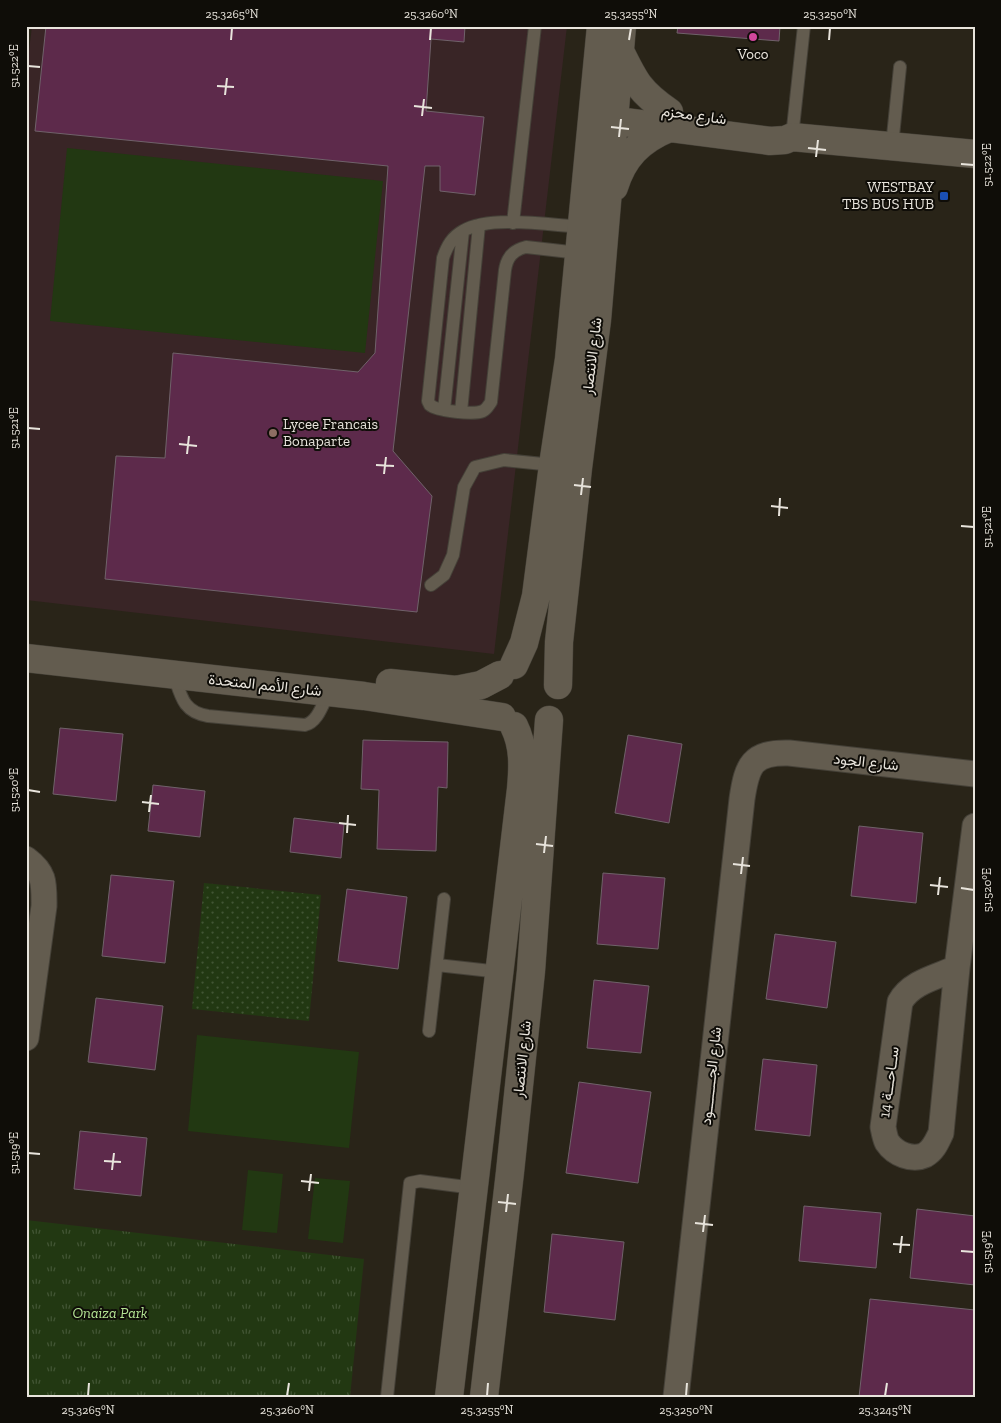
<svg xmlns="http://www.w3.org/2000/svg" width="1001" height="1423" font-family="'Zilla Slab',Vazirmatn,serif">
	<defs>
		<pattern id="grass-dots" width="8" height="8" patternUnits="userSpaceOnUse" patternTransform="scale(1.25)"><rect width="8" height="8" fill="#223812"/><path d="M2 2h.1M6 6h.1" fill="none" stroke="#425534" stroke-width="1.8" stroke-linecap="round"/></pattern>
		<pattern id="park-tufts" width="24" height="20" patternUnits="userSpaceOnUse" patternTransform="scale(1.25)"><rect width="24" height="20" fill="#223812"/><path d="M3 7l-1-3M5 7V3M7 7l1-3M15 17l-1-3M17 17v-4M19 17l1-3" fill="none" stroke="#425534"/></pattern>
	</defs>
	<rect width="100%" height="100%" fill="#292418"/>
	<path fill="#392526" d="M32,26h535l-73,628 -468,-54v-524z"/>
	<path fill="url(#grass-dots)" d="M204,883l117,12 -12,126 -117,-12z"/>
	<path fill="url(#park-tufts)" d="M26,1220l338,39 -14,138h-324z"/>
	<path fill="#223812" d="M67,148l316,33 -18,172 -315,-32z
		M197,1035l162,17 -10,96 -161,-17z
		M248,1170l35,4 -6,59 -35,-3z
		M315,1178l35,3 -7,62 -35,-4z"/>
	<path fill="#5d2a4b" stroke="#70626a" d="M46,26h419l-1,16 -33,-3 -5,72 58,6 -9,78 -35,-4v-25h-15l-32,285 39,45 -15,116 -312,-33 11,-123 49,2 8,-105 185,19 17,-19 13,-187 -353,-35z
		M678,26h102l-1,15 -102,-8z
		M60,728l63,6 -7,67 -63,-7z
		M628,735l54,9 -13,79 -54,-10z
		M363,740l85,2 -1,46 -9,-1 -2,64 -59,-2 2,-59 -18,-1z
		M153,785l52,6 -5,46 -52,-6z
		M294,818l50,6 -3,34 -51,-6z
		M859,826l64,7 -7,70 -65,-7z
		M603,873l62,5 -7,71 -61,-5z
		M111,875l63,6 -9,82 -63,-7z
		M347,889l60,8 -9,72 -60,-8z
		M775,934l61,8 -9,66 -61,-9z
		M594,980l55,6 -8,67 -54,-5z
		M96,998l67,8 -8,64 -67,-8z
		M763,1059l54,6 -7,71 -55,-6z
		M579,1082l72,10 -13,91 -72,-10z
		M80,1131l67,7 -6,58 -67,-7z
		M804,1206l77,7 -5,55 -77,-7z
		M917,1209l58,7v69l-65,-7z
		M552,1234l72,8 -9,78 -71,-8z
		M870,1299l105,11v87h-116z"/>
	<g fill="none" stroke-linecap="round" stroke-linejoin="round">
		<g stroke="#454138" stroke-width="14">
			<path id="lane" d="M792,137l12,-111
				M892,146l8,-79
				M513,223l22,-197
				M579,253l-53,-6c-13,3 -19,10 -21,23l-14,132c-3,4 -4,7 -8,9 -9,4 -46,0 -53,-6l-2,-4 15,-143c4,-12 9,-21 20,-27 27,-16 87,-6 118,-4
				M444,410l19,-179
				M461,412l18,-187
				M431,585l13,-10 9,-20 11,-68 11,-20 29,-7 49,5
				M174,675c7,21 9,37 34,41l97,9c13,-3 18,-22 24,-33
				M437,965l63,7
				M429,1031l15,-132
				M387,1397l23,-214 10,-2 54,7"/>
		</g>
		<g stroke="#454138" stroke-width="27">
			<path id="street" d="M26,859c19,14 18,24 18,47l-18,132
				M957,968l-16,165c-4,8 -7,17 -16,22 -13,6 -30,-1 -38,-13 -2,-4 -3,-10 -4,-15l17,-125c11,-20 37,-25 57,-34z
				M957,968l18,-142
				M676,1397l66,-598c5,-34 10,-47 47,-46l186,21"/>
		</g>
		<g stroke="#454138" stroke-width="29">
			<path id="secondary" d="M620,51c15,31 20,41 49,61
				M594,118l176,23 15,-1 7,-3 183,17
				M614,187c9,-30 26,-47 55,-59
				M26,658l338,38 138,21
				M514,665l10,-22 12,-47 17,-131 16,-106 32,-333
				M390,683l66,7 25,-5 19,-10
				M558,685l1,-43 19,-174 19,-148 25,-294
				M449,1397l72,-608c2,-22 3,-43 -7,-63
				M484,1397l26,-225 21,-201 18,-251"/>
		</g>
		<use href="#lane" stroke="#635c4f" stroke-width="12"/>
		<use href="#street" stroke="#635c4f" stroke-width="25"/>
		<use href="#secondary" stroke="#635c4f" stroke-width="28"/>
	</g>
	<path fill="none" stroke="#e8e4dc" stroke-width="2" d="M231,40l1,-12M430,40l1,-12M629,40l2,-12M829,40l1,-12M28,66l12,1M217,86l17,1M225,95l2,-17M414,106l18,2M422,116l2,-17M611,127l18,2M619,137l2,-18M808,148l18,2M816,157l2,-17M961,164l13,1M28,428l12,1M179,444l18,2M187,454l2,-18M376,465l18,1M384,474l2,-17M574,485l17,2M581,495l2,-17M771,506l17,2M779,516l1,-18M961,526l13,1M28,790l12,2M142,802l17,2M149,812l2,-17M339,823l17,2M347,833l1,-18M536,844l17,2M544,853l2,-17M733,864l17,2M741,874l2,-17M930,885l18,2M961,888l13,2M938,895l2,-18M28,1153l12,1M104,1161l17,1M112,1170l2,-17M301,1181l18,2M309,1191l2,-17M498,1202l18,2M506,1212l2,-18M695,1223l18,2M703,1232l2,-17M893,1244l17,1M961,1251l13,1M900,1253l2,-17M88,1396l1,-13M287,1396l2,-13M487,1396l1,-13M686,1396l1,-13M885,1396l2,-13"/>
	<circle fill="#d1479c" stroke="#0f0d08" stroke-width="2" cx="753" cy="37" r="5"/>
	<rect fill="#1a4fb4" stroke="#0f0d08" stroke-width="2" x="939" y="191" width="10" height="10" rx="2.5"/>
	<circle fill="#8d6e63" stroke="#0f0d08" stroke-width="2" cx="273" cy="433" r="5"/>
	<g text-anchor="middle" stroke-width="4" stroke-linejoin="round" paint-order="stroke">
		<g font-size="15" fill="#e8e4dc" stroke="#0f0d08">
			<text x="753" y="59">Voco</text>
			<text x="934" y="192" text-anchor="end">WESTBAY<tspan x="934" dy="17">TBS BUS HUB</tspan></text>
			<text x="283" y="429" text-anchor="start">Lycee Francais<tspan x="283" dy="17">Bonaparte</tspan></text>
		</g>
		<g font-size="15" fill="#e8e4dc" stroke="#0f0d08">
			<text transform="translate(694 115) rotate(8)" y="5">شارع محزم</text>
			<text transform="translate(592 356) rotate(-83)" y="5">شارع الانتصار</text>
			<text transform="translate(265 685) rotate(6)" y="5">شارع الأمم المتحدة</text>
			<text transform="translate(866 762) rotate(6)" y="5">شارع الجود</text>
			<text transform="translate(522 1059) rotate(-84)" y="5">شارع الانتصار</text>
			<text transform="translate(711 1076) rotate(-84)" y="5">شارع الجــــــــود</text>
			<text transform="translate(889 1082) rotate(-82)" y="5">ســاحـــة 14</text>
		</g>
		<g font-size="15" font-style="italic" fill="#b3e393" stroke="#0f0d08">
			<text x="110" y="1318">Onaiza Park</text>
		</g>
	</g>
	<rect width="1001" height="1423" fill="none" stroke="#0f0d08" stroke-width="55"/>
	<rect x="28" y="28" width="946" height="1368" fill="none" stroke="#e8e4dc" stroke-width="2"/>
	<g font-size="12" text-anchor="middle" fill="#e8e4dc">
		<text x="232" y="18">25.3265°N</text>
		<text x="431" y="18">25.3260°N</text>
		<text x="631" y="18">25.3255°N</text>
		<text x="830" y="18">25.3250°N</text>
		<text transform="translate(14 66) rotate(-90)" y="4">51.522°E</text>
		<text transform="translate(987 165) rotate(-90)" y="4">51.522°E</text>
		<text transform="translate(14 428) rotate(-90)" y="4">51.521°E</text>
		<text transform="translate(987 527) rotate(-90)" y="4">51.521°E</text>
		<text transform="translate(14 790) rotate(-90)" y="4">51.520°E</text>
		<text transform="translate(987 890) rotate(-90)" y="4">51.520°E</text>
		<text transform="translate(14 1153) rotate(-90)" y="4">51.519°E</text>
		<text transform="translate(987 1252) rotate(-90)" y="4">51.519°E</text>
		<text x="88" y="1414">25.3265°N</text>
		<text x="287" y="1414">25.3260°N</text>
		<text x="487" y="1414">25.3255°N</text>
		<text x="686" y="1414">25.3250°N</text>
		<text x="885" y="1414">25.3245°N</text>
	</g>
</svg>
